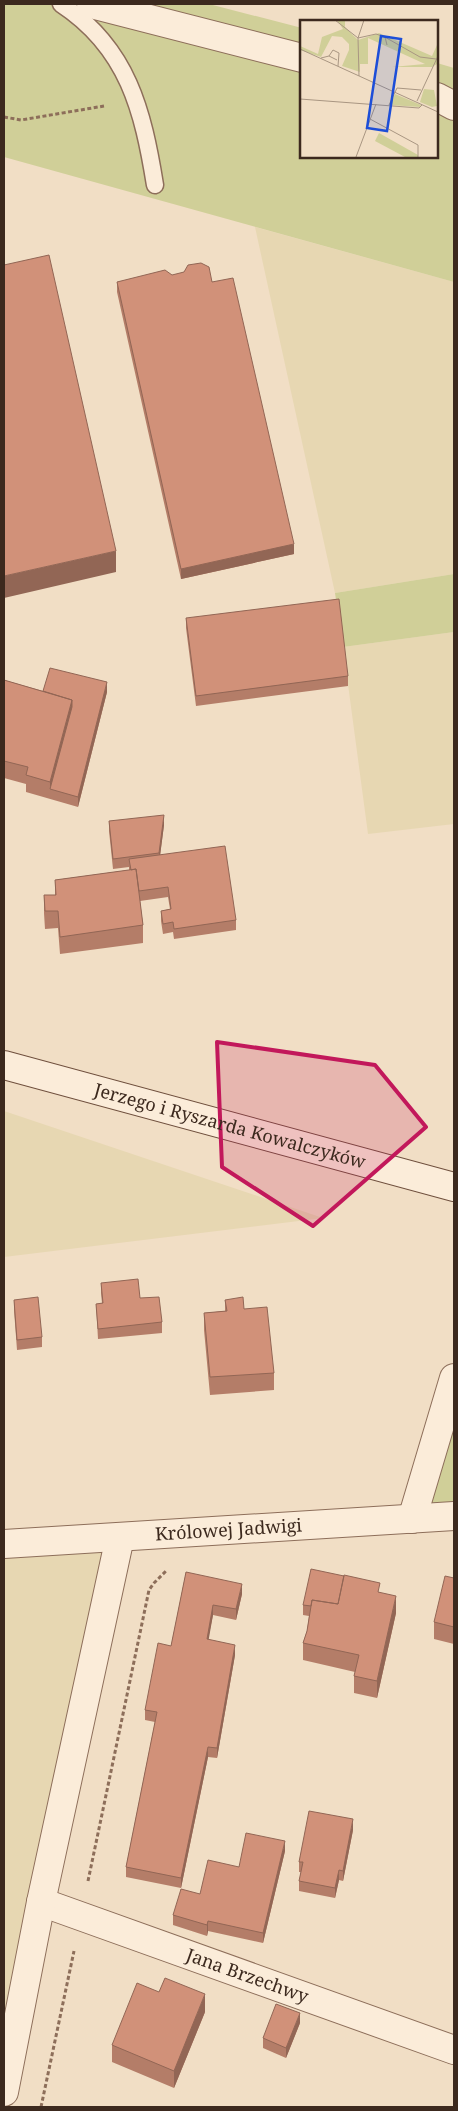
<svg xmlns="http://www.w3.org/2000/svg" width="458" height="2111" font-family="'Noto Serif',serif">
	<rect width="100%" height="100%" fill="#f1dec5"/>
	<path fill="#e7d7b2" d="M255,227l199,55v292l-119,19z
		M454,632v192l-86,10 -25,-187z
		M4,1111l319,107 -319,39z
		M120,1537l-116,555v-548z"/>
	<path fill="#d0cf98" d="M4,4h205l93,24v128h135v-93l17,5v214l-450,-125z
		M454,574v58l-111,15 -8,-54z
		M454,1407v109l-42,3z"/>
	<g fill="none" stroke-linecap="round" stroke-linejoin="round">
		<g stroke="#8d6e5a" stroke-width="19">
			<path id="service" d="M61,4c67,44 82,107 94,181"/>
		</g>
		<g stroke="#8d6e5a" stroke-width="30">
			<g id="minor">
				<path d="M91,4l211,54"/>
				<path d="M437,97l17,9"/>
				<path d="M412,1519l42,-141"/>
				<path id="s1" d="M4,1544l450,-28"/>
				<path id="s2" d="M41,1902l413,148"/>
				<path d="M4,2092l37,-190 79,-365"/>
			</g>
		</g>
		<g stroke="#6f4f3d" stroke-width="30">
			<g id="secondary">
				<path id="s3" d="M4,1065l450,122"/>
			</g>
		</g>
		<path stroke="#8d6e5a" stroke-width="3" stroke-dasharray="4 2.5" stroke-linecap="butt" d="M4,117l17,3 83,-14
			M88,1881l61,-291 5,-7 13,-13
			M41,2107l33,-156"/>
		<use href="#service" stroke="#fbecd9" stroke-width="16"/>
		<use href="#minor" stroke="#fbecd9" stroke-width="28"/>
		<use href="#secondary" stroke="#fbecd9" stroke-width="28"/>
	</g>
	<path fill="#b47d68" d="M172,275l40,7 82,272 -113,25 -64,-287v-10z
		M186,618l162,58v10l-152,20 -10,-78z
		M4,680l39,11 64,1 -29,115 -52,-15v-8l-22,-6z
		M109,821l55,4 -4,30 76,65v10l-62,9 -1,-7 -10,2 -2,-13v-10l9,-2 -2,-12 -28,4 3,24v18l-83,11 -2,-26 -13,1 -1,-16v-18h11v-15l74,-10v-3l-16,2 -4,-38z
		M101,1283l39,15 22,24v11l-64,6 -2,-35 6,-1 -1,-10z
		M14,1300l28,37v10l-25,3 -3,-40z
		M225,1300l19,9 30,64v17l-64,5 -6,-65v-17l21,-2z
		M186,1572l56,22 -6,26 -23,-5 -5,24 27,16 -18,103 -9,-1 -27,131 -55,-11v-10l29,-145 -10,-2v-10l26,-64z
		M454,1578v66l-20,-5v-17z
		M380,1592l16,21 -19,85 -23,-5v-17l1,-4 -52,-12v-17l4,-12 2,-15 -6,-1v-10z
		M353,1830l-10,51 -4,-1 -4,18 -36,-7v-10l2,-9h-2v-10z
		M285,1851l-22,92 -55,-12 -1,5 -34,-11v-10l27,-21 39,-27z
		M205,2012l-31,76 -62,-26v-17z
		M300,2023l-14,35 -23,-10v-10z"/>
	<path fill="#926655" d="M294,544v10l-113,25v-10z
		M116,551v21l-112,26v-22z
		M107,682v10l-29,115v-10z
		M72,700v17l-22,72v-7z
		M164,815v10l-5,39v-11z
		M242,1584v10l-6,26v-11z
		M396,1596v17l-19,85v-17z
		M213,1605v10l-6,34v-10z
		M235,1645v10l-18,103v-10z
		M208,1747v10l-27,131v-10z
		M353,1819v11l-10,51v-10z
		M285,1841v10l-22,92v-10z
		M339,1870v10l-4,18v-10z
		M208,1921v10l-1,5v-11z
		M205,1994v18l-31,76v-17z
		M300,2013v10l-14,35v-10z"/>
	<path fill="#d19179" stroke="#926655" d="M49,255l67,296 -112,25v-311z
		M201,263l8,4 3,15 21,-4 61,266 -113,25 -64,-287 48,-12 7,5 12,-3 4,-7z
		M339,599l9,77 -152,20 -10,-78z
		M50,668l57,14 -29,115 -28,-8 22,-82v-7l-29,-9z
		M4,680l68,20 -22,82 -24,-7 2,-8 -24,-6z
		M164,815l-5,38 -46,6 -4,-38z
		M225,846l11,74 -62,9 -1,-7 -10,2 -2,-13 10,-2 -3,-22 -29,4 -3,-22 -5,1 -2,-11z
		M136,869l7,56 -83,12 -2,-26h-13l-1,-16h12l-1,-15z
		M138,1279l2,19 19,-1 3,25 -64,7 -2,-25 7,-1 -2,-20z
		M38,1297l4,40 -25,3 -3,-40z
		M243,1297l1,12 23,-2 7,66 -64,4 -6,-64 23,-2 -2,-11z
		M311,1569l33,7 -6,28 -26,-4 -1,6 -8,-1z
		M186,1572l56,12 -6,25 -23,-4 -6,34 28,6 -18,103 -9,-1 -27,131 -55,-11 31,-155 -12,-2 13,-67 13,3z
		M344,1575l36,8 -2,9 18,4 -19,85 -23,-5 5,-21 -56,-12 4,-12 5,-31 26,4z
		M445,1576l9,2v49l-20,-5z
		M309,1811l44,8 -10,52 -4,-1 -4,18 -36,-7 4,-19h-4z
		M246,1833l39,8 -22,92 -55,-12 -1,4 -34,-10 8,-26 19,5 8,-34 31,7z
		M165,1978l40,16 -31,77 -62,-26 25,-62 22,9z
		M276,2004l24,9 -14,35 -23,-10z"/>
	<path fill="#c2185b" fill-opacity="0.2" stroke="#c2185b" stroke-width="4" stroke-linejoin="round" d="M217,1042l158,23 51,62 -113,99 -91,-59z"/>
	<g text-anchor="middle" stroke-width="4" stroke-linejoin="round" paint-order="stroke">
		<g font-size="18" fill="#3c291e" stroke="#f8e9d5">
			<text dy="6" stroke="none"><textPath href="#s3" startOffset="234">Jerzego i Ryszarda Kowalczyków</textPath></text>
			<text dy="6" stroke="none"><textPath href="#s1" startOffset="225">Królowej Jadwigi</textPath></text>
			<text dy="6" stroke="none"><textPath href="#s2" startOffset="219">Jana Brzechwy</textPath></text>
		</g>
	</g>
	<g transform="translate(300 20)">
		<rect width="138" height="138" fill="#f1dec5"/>
		<path d="M37,0h8v7l13,13 21,-7 53,23 5,-11v19l-5,3h-40l33,-3 -57,-26v26h-8v8l-18,-6 7,-16v-6l-7,-7 -10,-1 -11,21 -21,-7v-4l18,8 4,-17 21,-8zM124,69l10,1 3,16 -5,1 -12,-5zM95,74l26,11 -1,2 -31,-2zM79,113l39,22v2h-13l-30,-16z" fill="#d0cf98"/>
		<path fill="none" stroke="#a99682" stroke-width="1" d="M35,0l23,18M83,16l37,21 16,2M58,18l18,-4 9,3 2,8M0,29l138,63M29,36l4,-6 6,3 -1,13M21,38l8,-2 8,4M59,56l-1,-38 6,-18M0,79l119,9 3,-3M117,81l21,-45M89,85l8,-17 24,2M70,99l48,26v12M56,137l20,-53"/>
		<path fill="#1d4ed8" fill-opacity="0.15" stroke="#1d4ed8" stroke-width="2.5" d="M81,16l20,3 -14,92 -20,-3z"/>
		<rect width="138" height="138" fill="none" stroke="#3c291e" stroke-width="2.5"/>
	</g>
	<rect width="458" height="2111" fill="none" stroke="#3c291e" stroke-width="10"/>
</svg>
